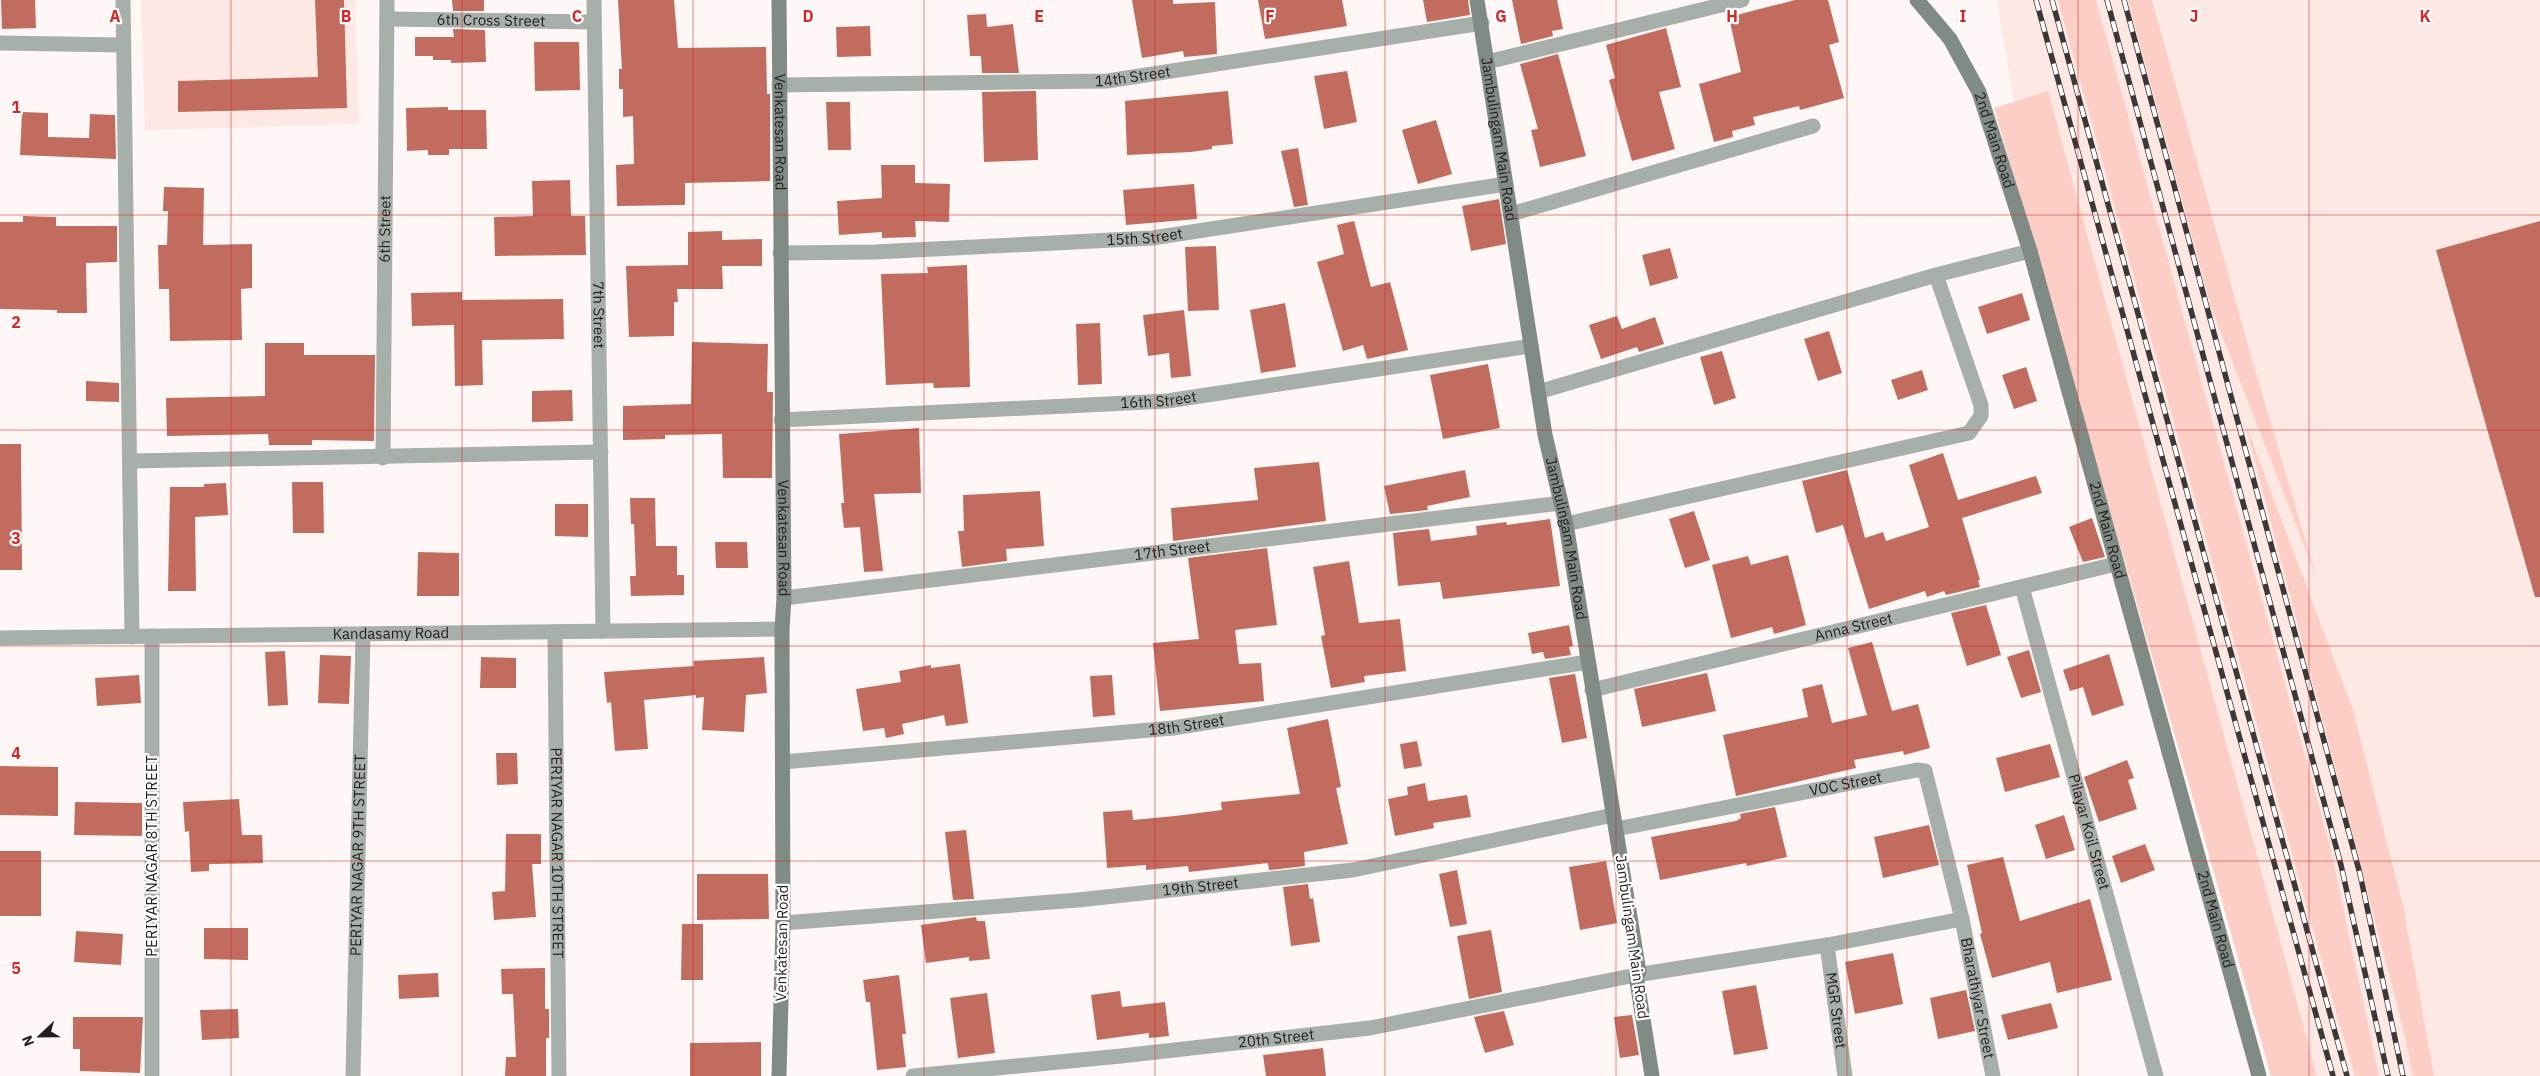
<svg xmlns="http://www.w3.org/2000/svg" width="2540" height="1076" font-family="'IBM Plex Sans',sans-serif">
	<rect width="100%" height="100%" fill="#fef7f5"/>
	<path fill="#fee8e4" d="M141,0h214l4,124 -214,6z
		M1997,0h543v1076h-253l-273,-973z"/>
	<path fill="#fccec6" d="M2058,0h38l234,846 49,230h-24l-22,-74z
		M2128,0h24l97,349 67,227 -105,-269z
		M2048,91l269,985h-46l-71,-253 -206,-715z
		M2245,423l107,284 51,198 31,171h-21l-9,-44z"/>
	<path fill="#c16c5e" d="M1,0h34l1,28 -34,1z
		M315,0h29l3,108 -169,4v-31l140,-4z
		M452,0h32v11h-31z
		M618,0h56l4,48 88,-1 1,47h3v87l-85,2v22l-68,1 -1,-41 18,-1 -1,-48 -10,1v-28h-4v-20h3z
		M1132,0h41v4l42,-2 2,52 -33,3 -1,-6 -41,7z
		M1258,0h84l5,26 -82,13z
		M1423,0h45l2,15 -43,7z
		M1512,0h45l6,29 -11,2 1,5 -32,8z
		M1795,0h33l11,42 -10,3 15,53 -44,12 -1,-4 -46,11 2,8 -23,6 1,6 -19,5 -15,-58 42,-12 -12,-55z
		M986,14l1,13 26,-3 6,49h-37l-1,-17h-11l-3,-41z
		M870,26l1,30 -34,1 -1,-30z
		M1666,28l15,59 -22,5 16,57 -43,12 -23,-81 6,-2 -9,-33z
		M453,29l32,1 1,32 -35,1v-3h-18v-4h-18v-19h39z
		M534,42h45l1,48 -45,1z
		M1558,54l28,102 -46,11 -9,-37 7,-1 -18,-65z
		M1347,71l10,51 -33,7 -10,-53z
		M1036,91l2,69 -54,2 -2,-70z
		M1228,91l5,53 -21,2v3l-21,3 -64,3 -2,-54z
		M826,102h24l1,48h-23z
		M448,107v3h38l1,39h-38v6h-21v-5l-21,1 -1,-43z
		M22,112l26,1v24l41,1 1,-24 25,1 1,44 -96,-4z
		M1436,120l16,54 -34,10 -16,-54z
		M1298,148l10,57 -14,2 -13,-56z
		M881,165h34v18l35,1 -1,38 -34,-1 1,16 -34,1v-6l-43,3 -2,-34 45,-3z
		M570,180l1,36h14l1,39 -91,1 -1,-39 39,-1 -1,-35z
		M1194,184l3,35 -71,6 -3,-35z
		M164,187l40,1 -1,57 49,-1v44l-11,1 1,51 -72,1 -1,-52h-10l-1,-44h9l1,-34h-5z
		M1499,199l7,45 -35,7 -9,-45z
		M23,216l33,1v9h61v36l-31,1 1,50h-30v-3l-57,-1v-87h23z
		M1354,221l17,66 19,-5 18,68 -41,9 -4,-14 -20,6 -26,-89 27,-8 -7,-29z
		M2540,221v376h-5l-99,-347z
		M722,231v9l40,-1v27h-40l1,23h-46l1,13h-4v34l-45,1 -3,-71 62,-1v-33z
		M1216,246l3,64 -31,1 -3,-64z
		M1670,248l8,30 -28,8 -8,-31z
		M967,265l3,122 -36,1 -1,-5 -47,2 -5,-111 47,-1 -1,-6z
		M462,292v8l101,-1 1,40 -82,1 1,45 -28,1 -1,-61 -42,1 -1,-33z
		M2022,293l8,27 -43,14 -9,-27z
		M1285,303l11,64 -35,6 -11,-63z
		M1184,310l7,66 -20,2 -2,-25 -21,3 -5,-41z
		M1617,316l5,13 33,-12 9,27 -25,8 -2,-5 -36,12 -12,-34z
		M1100,323l2,61 -24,1 -2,-61z
		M1829,331l13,42 -24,8 -14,-42z
		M692,342l76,2 -1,48h6l-1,86h-49l-1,-44 -57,1v4l-42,1v-34l68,-2z
		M265,343h39v12h71l-1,86 -62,-1v5h-43l-1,-11 -101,2 -1,-38 99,-2z
		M1722,351l14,47 -22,7 -14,-48z
		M1488,364l12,64 -57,11 -13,-64z
		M2026,367l11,34 -23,8 -12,-34z
		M1922,370l6,20 -30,10 -7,-20z
		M86,381l33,2v19l-33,-1z
		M572,390l1,31 -41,1v-31z
		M919,428l2,65 -47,1 9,77 -19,1 -4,-45 -16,1 -3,-25h3l-5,-69z
		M0,444h21l1,126h-22z
		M1943,453l15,47 78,-24 6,17 -80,25 18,62h-2l2,7 -34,8 -2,-4 -17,6 -2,-6 -56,18 -26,-84 -27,8 -14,-52 45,-11 18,68 18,-6 3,9 43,-14 -20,-62z
		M1319,462l7,59 -153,20 -2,-33 87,-8 -4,-32z
		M1465,470l5,27 -43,9 1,4 -38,4 -6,-28z
		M292,482h31l1,51h-31z
		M226,483l2,32 -33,2 1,74h-28l2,-104h34v-3z
		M1040,491l4,55 -38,3 1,12 -45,6 -4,-36h6l-1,-36z
		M630,498h25l1,48h21v29h7v20l-53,1 -1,-20h6l-2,-52h-3z
		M555,504h33v33l-33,-1z
		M1694,511l16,49 -25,8 -16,-49z
		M2092,518l13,39 -22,5 -14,-35z
		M1550,519l10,67 -117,13 -3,-17 -42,4 -5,-53 36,-4 2,12 46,-6 -1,-9 30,-4 1,3z
		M715,542h32l1,26h-32z
		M1267,548l10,77 -42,5 4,34 22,-1 3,38 -104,10 -7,-68 46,-4 -11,-81z
		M418,552l41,1v43h-42z
		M1788,555l18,70 -32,9 -2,-7 -41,11 -19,-73 36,-9 3,9z
		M1349,561l10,62 41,-4 6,52 -42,5 1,6 -34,6 -10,-52 4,-1 -12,-68z
		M1986,605l15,50 -34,11 -16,-53z
		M1569,625l4,21 -4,1 2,8 -26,4 -2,-7 -11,2 -4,-21z
		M1872,642l20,69 26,-7 12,44 -26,7 -1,-4 -49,9 2,8 -120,28 -13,-61 85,-18 -6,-28 20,-5 10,39 35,-8 -19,-67z
		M2029,650l12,42 -20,6 -14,-41z
		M285,651l3,54 -20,1 -3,-54z
		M2109,654l15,51 -32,11 -9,-29 -13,4 -7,-21z
		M320,655l31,1 -2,48 -31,-1z
		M481,657l35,1v30h-36z
		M764,657l3,36 -21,2 -2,37 -42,-2 2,-33 -8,1v-3l-52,5 4,49 -33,2 -4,-49 -4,1 -3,-31 90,-6 -1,-5z
		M960,664l8,59 -22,3 -2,-11 -42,9 2,10 -18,4 -2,-10 -21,3 -7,-42 45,-7 -2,-11 32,-6v3z
		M1707,673l9,38 -74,16 -8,-38z
		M1575,674l12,64 -25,5 -13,-65z
		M139,675l2,28 -44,3 -2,-28z
		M1112,675l3,40 -22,2 -3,-41z
		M1328,719l13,68 -5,1 12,56 -44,8 1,14 -25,3 -11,1 -1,-7 -79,9 -1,-6 -42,4v-5l-39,3 -4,-56 29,-2 1,10 42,-4 47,-6 -1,-8 79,-8 -13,-66z
		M1417,741l5,25 -18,3 -4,-25z
		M2050,744l10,33 -55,15 -9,-34z
		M496,753h21l1,31 -21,1z
		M2127,760l7,18 -6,2 9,29 -38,13 -15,-45z
		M0,766l58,1v49l-58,-1z
		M1425,783l3,18 39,-6 4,22 -38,6 1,5 -39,8 -7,-37 20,-4 -1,-8z
		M239,799l3,36h20l1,28 -54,1v7l-18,1 -2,-41 -4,1 -2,-30z
		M75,802l67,1v33l-68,-1z
		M1775,807l12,50 -40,9 -1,-3 -86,17 -9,-43 85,-16 5,-3 -1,-4z
		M2064,815l11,35 -29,9 -11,-34z
		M1929,825l10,40 -56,13 -9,-41z
		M966,830l8,69 -21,1 -8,-68z
		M506,834h35v30h-9l4,53 -42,3 -2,-28 13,-1z
		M2145,844l10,26 -34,13 -9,-27z
		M0,851h41v65h-41z
		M2003,857l17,64 70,-22 22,81 -55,13 -7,-31 -58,16 -12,-44 2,-1 -15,-68z
		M1606,861l11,62 -37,7 -11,-63z
		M1457,870l10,54 -17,3 -11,-53z
		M697,874h71l1,45 -72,1z
		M1308,884l2,15 3,-1 7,44 -29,4 -8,-59z
		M976,917l1,4h8l5,38 -21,2v-4l-43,6 -5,-38z
		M682,924h21v56h-22z
		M204,928h44v32l-44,-1z
		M1491,930l11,62 -33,7 -12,-63z
		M76,931l47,3 -2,31 -47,-3z
		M1893,953l10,51 -48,10 -10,-52z
		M545,968v41h4v29h-3v38h-41l1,-19h10l-3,-63h-11l-1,-25z
		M438,973l1,24 -40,2 -1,-24z
		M899,975l7,59h-4l4,33 -29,3 -7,-68h-4l-3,-22z
		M1756,985l12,64 -34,6 -12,-64z
		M1966,990l9,41 -37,8 -8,-41z
		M1120,991l2,16 43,-5 4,34 -20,2v-5l-52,7 -6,-45z
		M987,993l8,60 -37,5 -8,-60z
		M2051,1003l7,25 -50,12 -7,-25z
		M238,1009l1,29 -37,2 -2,-30z
		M1504,1011l10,34 -29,8 -11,-36z
		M1632,1015l7,40 -19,3 -6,-41z
		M73,1017h70l-3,56 -60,-2v-22h-7z
		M761,1042v34h-71v-33z
		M1323,1048l3,28h-60l-3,-21z"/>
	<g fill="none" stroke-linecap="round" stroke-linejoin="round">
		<g stroke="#a7afab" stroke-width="15">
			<path d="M123,0l9,637"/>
			<path id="s1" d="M594,0l9,631"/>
			<path id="s2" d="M387,19l207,3"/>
			<path d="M0,43l124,2"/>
			<path d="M1487,62l255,-62"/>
			<path id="s3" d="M779,85l328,-4 375,-58"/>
			<path d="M1511,214l302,-88"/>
			<path id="s4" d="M780,253l95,-1 277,-14 354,-54"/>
			<path d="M1538,392l398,-117 94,-24"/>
			<path id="s5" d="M781,420l386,-19 364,-55"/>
			<path id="s6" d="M383,458l4,-458"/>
			<path d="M130,461l471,-9"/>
			<path d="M1566,524l403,-91 12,-17v-11l-45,-130"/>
			<path id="s7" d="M2022,587l134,489"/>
			<path id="s8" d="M784,598l777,-95"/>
			<path id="s9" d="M555,632l4,444"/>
			<path id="s10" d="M0,638l782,-9"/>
			<path id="s11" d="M1592,690l524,-126"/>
			<path id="s12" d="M783,762l390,-34 415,-66"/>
			<path id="s13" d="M1616,829l301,-59 8,1 37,148 31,157"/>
			<path id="s14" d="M783,923l295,-23 275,-30 260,-55"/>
			<path id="s15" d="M1827,945l18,131"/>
			<path d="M152,1076v-440"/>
			<path id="s16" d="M353,1076l10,-442"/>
			<path id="s17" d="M913,1076l208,-20 249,-28 266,-53 191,-30 135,-26"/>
		</g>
		<g stroke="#808b86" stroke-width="15">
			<path id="s18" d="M779,0l5,598 -2,31 1,294 -4,153"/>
			<path id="s19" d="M1477,0l68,435 21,89 73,448 -3,3 16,101"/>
			<path id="s20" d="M1917,0l33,39 29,53 51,159 229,825"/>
		</g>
		<g stroke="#3d3736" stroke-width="5.5">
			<path id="rail" d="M2036,0l297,1076
				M2052,0l295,1076
				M2107,0l234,865 47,211
				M2124,0l236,874 43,202"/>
		</g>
		<use href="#rail" stroke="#fff" stroke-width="4" stroke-dasharray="11" stroke-linecap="butt"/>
	</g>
	<path fill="none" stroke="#d62828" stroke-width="1" stroke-opacity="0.55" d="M231,0v1076M462,0v1076M693,0v1076M924,0v1076M1155,0v1076M1385,0v1076M1616,0v1076M1847,0v1076M2078,0v1076M2309,0v1076M0,215h2540M0,430h2540M0,646h2540M0,861h2540"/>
	<g text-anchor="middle" stroke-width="4.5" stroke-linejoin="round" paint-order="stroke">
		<g font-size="15" fill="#241e1d" stroke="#fff">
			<text dy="5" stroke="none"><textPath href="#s2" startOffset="104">6th Cross Street</textPath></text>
			<text dy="5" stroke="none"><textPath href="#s3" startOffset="354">14th Street</textPath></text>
			<text dy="5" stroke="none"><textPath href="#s18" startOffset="132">Venkatesan Road</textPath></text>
			<text dy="5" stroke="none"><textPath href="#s19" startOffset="141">Jambulingam Main Road</textPath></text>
			<text dy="5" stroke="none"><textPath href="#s20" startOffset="162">2nd Main Road</textPath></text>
			<text dy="5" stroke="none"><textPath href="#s6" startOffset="229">6th Street</textPath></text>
			<text dy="5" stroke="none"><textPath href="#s4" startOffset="365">15th Street</textPath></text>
			<text dy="5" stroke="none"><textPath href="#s1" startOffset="315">7th Street</textPath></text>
			<text dy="5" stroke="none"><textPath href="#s5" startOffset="378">16th Street</textPath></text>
			<text dy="5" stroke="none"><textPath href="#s20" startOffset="568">2nd Main Road</textPath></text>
			<text dy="5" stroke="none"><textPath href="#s18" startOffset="538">Venkatesan Road</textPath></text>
			<text dy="5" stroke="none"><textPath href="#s19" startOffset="546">Jambulingam Main Road</textPath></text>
			<text dy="5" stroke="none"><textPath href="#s8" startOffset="391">17th Street</textPath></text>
			<text dy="5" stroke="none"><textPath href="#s11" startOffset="269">Anna Street</textPath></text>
			<text dy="5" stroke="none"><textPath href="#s10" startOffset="391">Kandasamy Road</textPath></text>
			<text dy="5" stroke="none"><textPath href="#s12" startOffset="405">18th Street</textPath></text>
			<text dy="5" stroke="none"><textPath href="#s13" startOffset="234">VOC Street</textPath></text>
			<text dy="5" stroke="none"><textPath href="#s7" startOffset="254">Pilayar Koil Street</textPath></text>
			<text dy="5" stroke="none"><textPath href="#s9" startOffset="221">PERIYAR NAGAR 10TH STREET</textPath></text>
			<text dy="5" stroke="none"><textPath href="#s16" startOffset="221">PERIYAR NAGAR 9TH STREET</textPath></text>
			<text transform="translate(152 856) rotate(-90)" y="5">PERIYAR NAGAR 8TH STREET</text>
			<text dy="5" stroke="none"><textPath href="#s14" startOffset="419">19th Street</textPath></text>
			<text dy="5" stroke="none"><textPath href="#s20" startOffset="972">2nd Main Road</textPath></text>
			<text transform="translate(1632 937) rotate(82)" y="5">Jambulingam Main Road</text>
			<text transform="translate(782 943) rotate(-89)" y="5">Venkatesan Road</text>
			<text dy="5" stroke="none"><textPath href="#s13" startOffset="548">Bharathiyar Street</textPath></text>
			<text dy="5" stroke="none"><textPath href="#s15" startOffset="66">MGR Street</textPath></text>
			<text dy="5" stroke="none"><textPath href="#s17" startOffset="365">20th Street</textPath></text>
		</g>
	</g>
	<g font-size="16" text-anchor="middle" font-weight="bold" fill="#d62828" stroke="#fff" stroke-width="4.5" stroke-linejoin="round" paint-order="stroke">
		<text x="115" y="22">A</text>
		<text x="346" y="22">B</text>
		<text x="577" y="22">C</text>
		<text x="808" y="22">D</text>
		<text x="1039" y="22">E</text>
		<text x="1270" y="22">F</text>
		<text x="1501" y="22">G</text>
		<text x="1732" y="22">H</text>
		<text x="1963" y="22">I</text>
		<text x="2194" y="22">J</text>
		<text x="2425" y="22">K</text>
		<text x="16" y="113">1</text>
		<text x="16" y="328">2</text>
		<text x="16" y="544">3</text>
		<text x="16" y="759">4</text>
		<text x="16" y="974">5</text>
	</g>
	<g transform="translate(40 1036) rotate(248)" stroke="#ffffff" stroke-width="4" paint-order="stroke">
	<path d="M0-4L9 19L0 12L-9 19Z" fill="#241e1d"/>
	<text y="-8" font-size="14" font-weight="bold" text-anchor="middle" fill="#241e1d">N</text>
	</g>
</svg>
